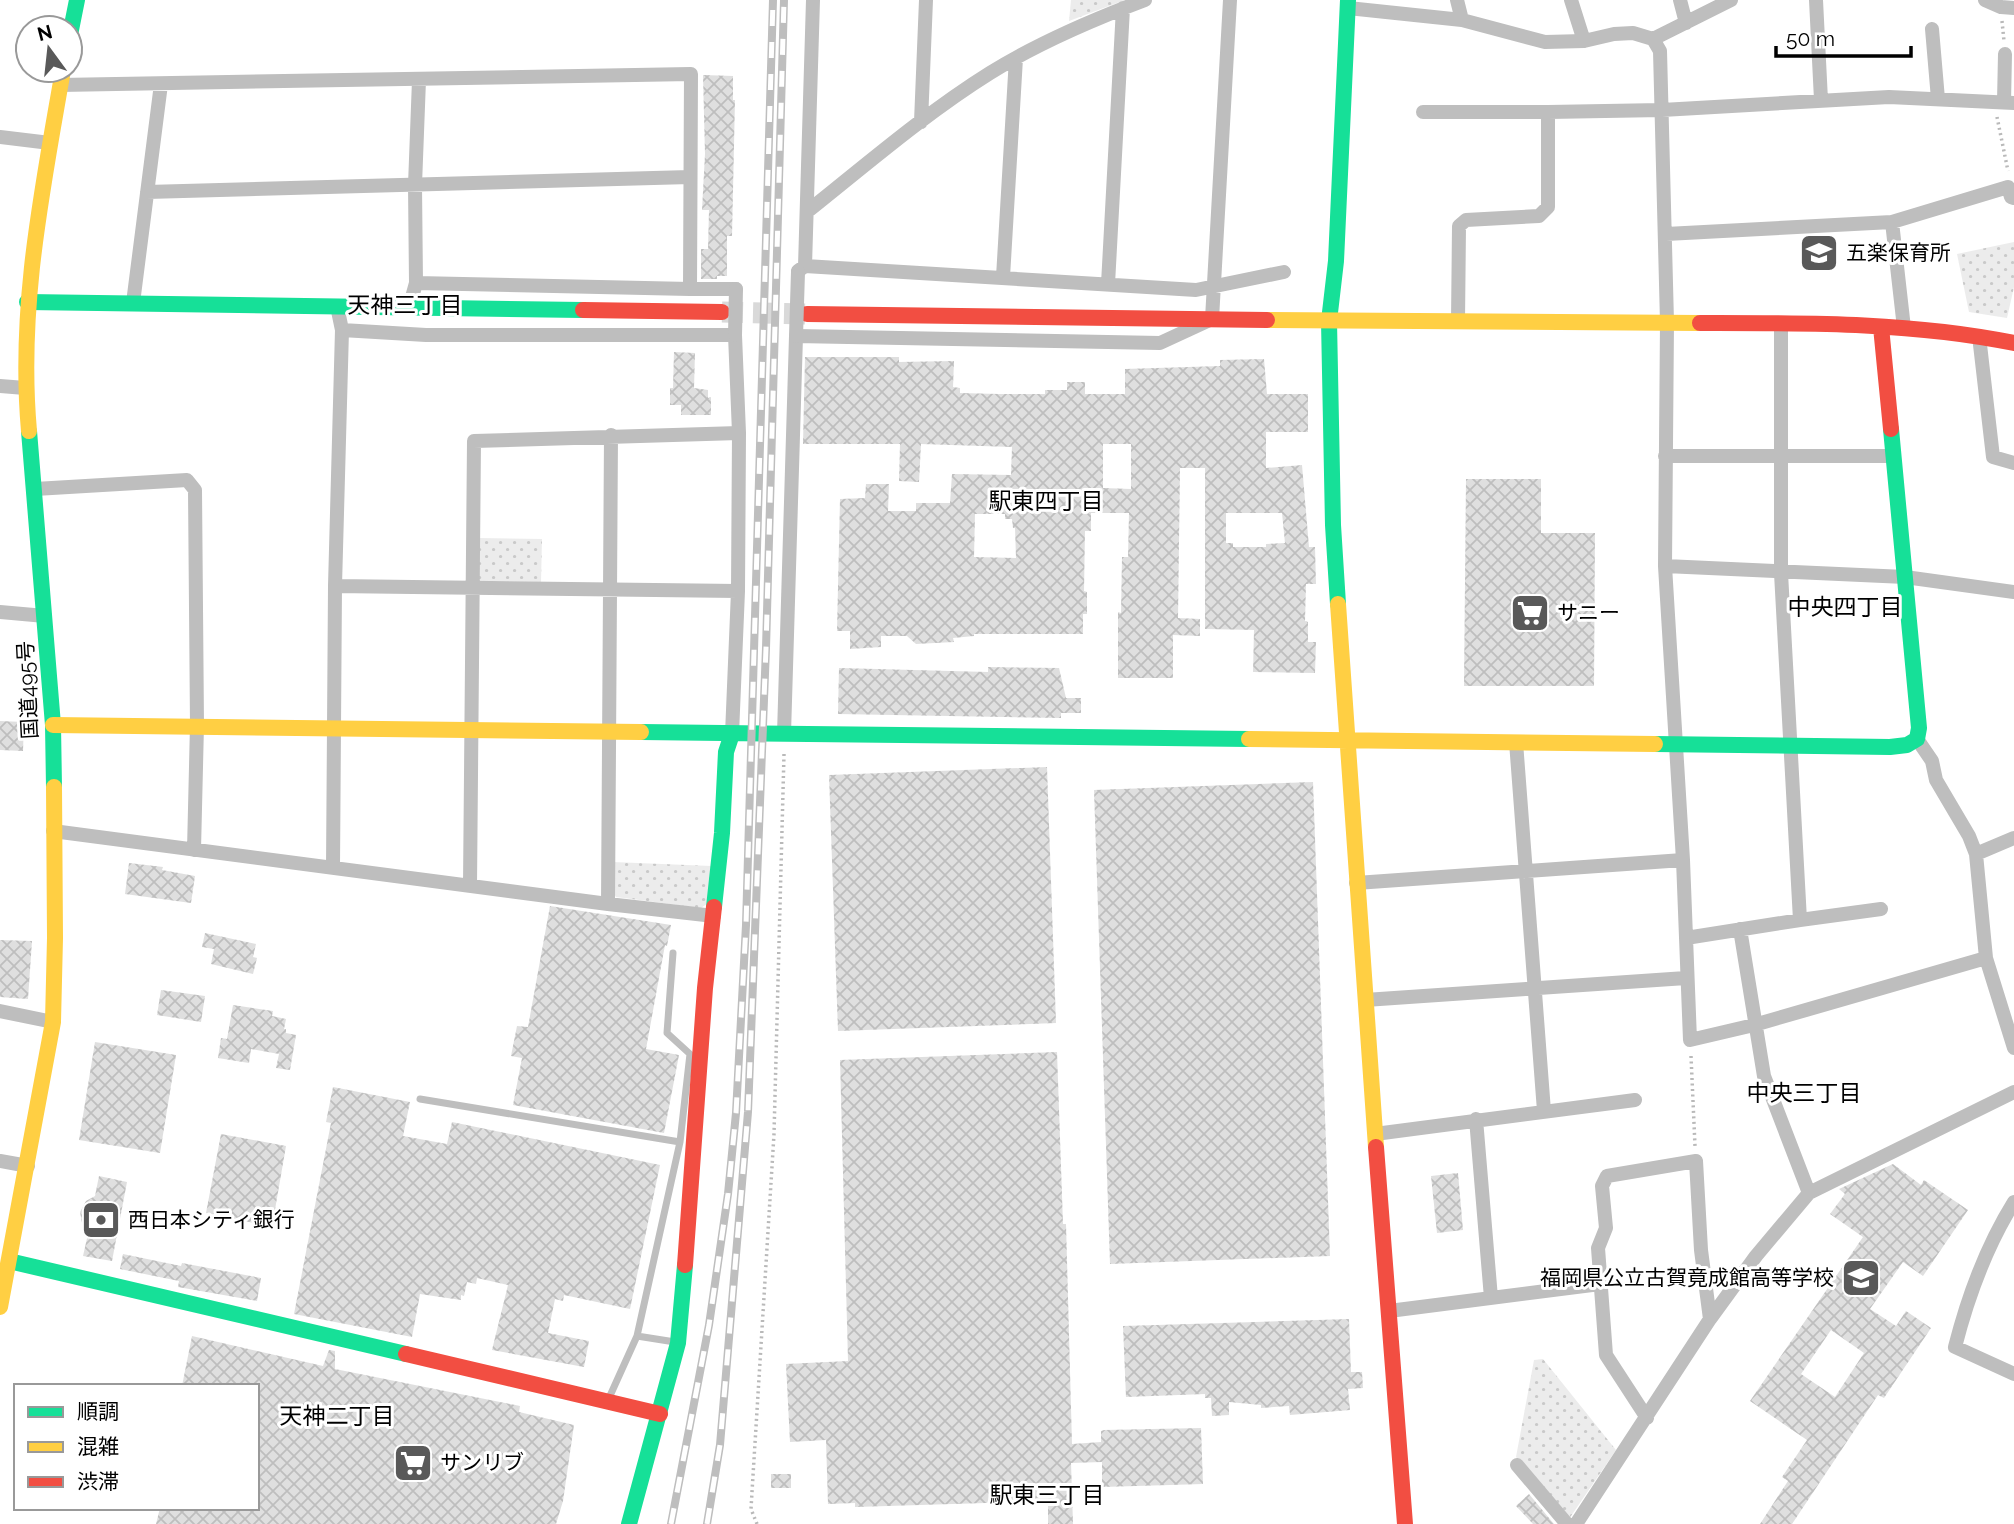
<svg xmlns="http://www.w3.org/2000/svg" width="2014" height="1524" font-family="Raleway,'Noto Sans JP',sans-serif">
	<defs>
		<pattern id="park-dots" width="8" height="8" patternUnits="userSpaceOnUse" patternTransform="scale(1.75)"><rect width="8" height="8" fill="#ececec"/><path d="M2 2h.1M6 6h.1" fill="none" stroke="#c9c9c9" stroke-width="1.8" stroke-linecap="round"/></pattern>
		<pattern id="building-cross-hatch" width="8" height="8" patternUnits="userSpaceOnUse" patternTransform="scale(1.75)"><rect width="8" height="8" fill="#dfdfdf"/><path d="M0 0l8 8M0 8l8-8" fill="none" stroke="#bebebe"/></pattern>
	</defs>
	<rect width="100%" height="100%" fill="#fff"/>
	<path fill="url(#park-dots)" d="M1071,0h54l-56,21z
		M2014,242v45l-7,31 -38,-6 -12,-58z
		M479,538l63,1 -1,43 -63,-1z
		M613,862l98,4 -3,37 -7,5 -85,-11 -3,-4z
		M1543,1359l73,91 -47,69 -53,-62 18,-97z"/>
	<path fill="url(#building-cross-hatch)" fill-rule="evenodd" d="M703,75l30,1v24h2l-3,136h-5v40h-10v3h-16v-30h7l1,-39h-7l3,-56z
		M674,352l21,1 -1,35 14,2v8l3,-1v18h-30v-10h-11v-17h3z
		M805,357h94v5l55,-1 -1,26 7,1v5l39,1h46v-4h22v-8h18v12h40v-25l95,-3v-6l44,-1 3,35h41v38h-42v36l36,-3 7,82h6l1,37h-10l-1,37 3,1v20h8l-1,31 -62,-1 1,-42 -49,-1v-161h-25l-2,150 22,1v17l-27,-1v43h-55v-66l3,1 1,-56h6l1,-44h-38v18h-6l-1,60 3,1v22h-4v20h-109v2l-21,2 1,4 -38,2 -9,-8h-26v11l-31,2v-18h-13l3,-132 25,-1 1,-14h23l-1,27h28v-8h34l2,-29 59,1 1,-28 -91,-3 -2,38 -20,-1 1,-37h-97zM1103,444h28v45l-28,-1zM1226,513h56l3,30 -19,1v3h-33v-4h-7zM975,514h30v5h7l1,9h2l1,30 -42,-1z
		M1466,479h75v54h54l-1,153h-130z
		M988,667l71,1 7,30h15v15h-20v5l-223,-4 1,-46 149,4z
		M0,721l24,1 -1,29 -23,-1z
		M1047,767l9,256 -218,8 -9,-256z
		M1313,782l17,474 -220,8 -16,-474z
		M129,863l34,4 -1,3 33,6 -4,27 -66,-9z
		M550,906l121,19 -4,21 -2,-1 -19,104 33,6 -15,78 -151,-28 9,-47 -11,-2 6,-30 11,1z
		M205,933l51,11 -3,13 4,1 -4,16 -42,-10 3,-15 -12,-2z
		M0,940l32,1 -4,58 -28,-2z
		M161,990l44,6 -4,26 -44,-7z
		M233,1005l40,6 -1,5 14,3 -2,10h2v4l10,2 -6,35 -14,-2 3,-14 -28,-5 -2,14 -31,-5 3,-20 6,1z
		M95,1042l81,13 -16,98 -81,-13z
		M1057,1052l6,172h3l6,220 29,-2v-11l3,-1 97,-2 2,56 -101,3v-25l-31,1 2,61h-25v-23l-193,6v-4l-27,1 -2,-64 -36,2 -4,-78 62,-3 -8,-301z
		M333,1087l77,15 -7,34 44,8 5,-22 208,43 -30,144 -66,-14 -1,6 -8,-2 -7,34 41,8 -5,26 -92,-17 16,-65 -31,-7 -1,6 -9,-2 -3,14 -3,-1v5l-41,-6 -8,43 -118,-23 37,-191 -5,-1z
		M221,1134l65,12 -14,81 -66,-14z
		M1893,1164l28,21 3,-5 44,30 -45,66 -20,-14 -33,47 26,17 10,-15 25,17 -47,70 -6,-3 -86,129h-32l28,-43 -6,-4 25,-37 -57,-39 113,-164 -33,-23 15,-20 -6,-5zM1831,1330l33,23 -29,44 -34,-23z
		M1458,1173l5,57 -26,3 -6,-57z
		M99,1176l28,6 -15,79 -29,-5 5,-22 -6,-11 -2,-11 6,-11 9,-5z
		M123,1254l58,12 1,-3 79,15 -4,23 -79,-14 1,-6 -59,-12z
		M1349,1319l2,53h11l1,16 -15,1 2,21 -60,5 -1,-9 -28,2v-3l-32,-3v13l-17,1 -1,-18h-6v-4l-79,3 -3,-71z
		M192,1336l131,30 6,-16 6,1v18l185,37 -1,6 55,13 -11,76 -7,23h-400l4,-16h97v-122h-75z
		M771,1474h20v14h-20z
		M1529,1494l25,30h-21l-17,-18z"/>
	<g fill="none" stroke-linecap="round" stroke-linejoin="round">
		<path stroke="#d9d9d9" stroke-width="21" stroke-dasharray="21 10" stroke-linecap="butt" d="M722,312l85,2"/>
		<path stroke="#b9b9b9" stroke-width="3.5" stroke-dasharray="2 3.5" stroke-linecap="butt" d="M2002,21l2,20
			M1997,117l11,54
			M1691,1056l4,90
			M757,1524l-6,-15 1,-17 22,-358 10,-380"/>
		<path stroke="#bebebe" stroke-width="7" d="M420,1099l260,43
			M637,1336l38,6
			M609,1398l28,-62 43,-194 10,-88 -23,-21 6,-80"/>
		<path stroke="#bebebe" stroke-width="14" d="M1457,0l5,20
			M1571,0l13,41
			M1680,0l6,23
			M1816,0l5,100
			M1985,0l16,7 13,1
			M1348,8l114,12 83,22 39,-1 30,-7 19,-1 20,6 7,12 7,271 -2,244 18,294 7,180 64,-15 232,-67
			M1932,29l6,70
			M1653,39l78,-39
			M60,85l631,-11 -1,215h46
			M2004,102l1,-48
			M1423,112h125v95l-9,9 -73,4 -7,6 -1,96
			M1548,112l114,-2 227,-13 125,6
			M921,122l5,-122
			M0,137l50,6
			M147,192l543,-15
			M808,211c59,-47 118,-98 182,-138 48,-30 102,-53 155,-73
			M1892,222l12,106
			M1666,234l226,-12 116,-35 3,10 3,1
			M805,266l391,24 88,-18
			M798,271l7,-5 8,-266
			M1003,277l13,-219
			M416,283l274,6
			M1108,284l15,-276
			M133,303l28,-219
			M409,308l7,-25 -1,-98 4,-105
			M342,330l84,5h309l4,98 -265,8 -4,445
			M1979,336l14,121 21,6
			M0,386l25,2
			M1665,456h228
			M35,489l152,-9 8,10 2,235 -3,125
			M1665,566l240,11 109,15
			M335,586l403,5
			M0,612l45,4
			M732,734l6,-143 1,-158
			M784,734l12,-398 364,7 52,-24 18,-319
			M1917,739l15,22 4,19 33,56 7,18 10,104 28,90
			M1516,742l28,369
			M53,831l555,73 3,-469
			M1976,854l38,-16
			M333,868l2,-282 7,-256 -5,-24
			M1356,883l327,-23
			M608,904l106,12
			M1800,920l81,-11
			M1740,929l24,147 45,117
			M1686,938l114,-18 -19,-347v-250
			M1365,1000l321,-22
			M0,1011l53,11
			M1476,1119l15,179
			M1375,1134l260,-34
			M0,1161l28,5
			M2014,1202c-28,45 -46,94 -59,145l59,27
			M1389,1311l211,-27
			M1647,1418l-41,-63 -8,-107 8,-20 -4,-42 5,-10 89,-15 5,89 9,69
			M1517,1465l50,59
			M1576,1524l134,-205 46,-63 53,-63 205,-101"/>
		<path stroke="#16e098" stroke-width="16" d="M70,35l7,-35
			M27,302l556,8
			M29,431l24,294 1,62
			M1338,604l-5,-79 -4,-204 7,-60 12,-261
			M641,732l608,7
			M1655,744l235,3 17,-2 10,-6 2,-11 -28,-299
			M714,907l8,-74 4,-81 6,-18
			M9,1261l397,93
			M629,1524l49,-181 7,-78"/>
		<path stroke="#ffcf43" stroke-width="16" d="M1267,320l433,3
			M29,431c-11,-124 13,-239 34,-361
			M1338,604l38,543
			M53,725l588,7
			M1249,739l406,5
			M0,1307l53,-285 2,-84 -1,-151"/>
		<path stroke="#f24e42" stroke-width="16" d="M583,310l139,2
			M807,314l460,6
			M1700,323c105,0 211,-1 314,20
			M1881,327l10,102
			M1376,1147l29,377
			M685,1265l20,-277 9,-81
			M406,1354l254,60"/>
		<g stroke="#bebebe" stroke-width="8">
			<path id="rail" d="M671,1524l38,-199 19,-131 8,-81 10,-188 27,-925
				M707,1524l13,-79 28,-333 18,-464 18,-648"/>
		</g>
		<use href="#rail" stroke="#fff" stroke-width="5" stroke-dasharray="16" stroke-linecap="butt"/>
		<path stroke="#bebebe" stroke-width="14" d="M735,335l1,-46
			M796,336l2,-64"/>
	</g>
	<defs>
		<g id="school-square" transform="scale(2.0125)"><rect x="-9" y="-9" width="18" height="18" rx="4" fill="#595959" stroke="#fff"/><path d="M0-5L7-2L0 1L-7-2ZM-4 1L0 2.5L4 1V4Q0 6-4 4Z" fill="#fff"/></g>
		<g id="supermarket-square" transform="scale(2.0125)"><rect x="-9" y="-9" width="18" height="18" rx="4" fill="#595959" stroke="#fff"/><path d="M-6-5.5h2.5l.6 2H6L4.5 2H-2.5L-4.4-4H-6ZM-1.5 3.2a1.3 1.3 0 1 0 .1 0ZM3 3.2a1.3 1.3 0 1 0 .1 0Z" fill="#fff"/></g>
		<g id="bank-square" transform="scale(2.0125)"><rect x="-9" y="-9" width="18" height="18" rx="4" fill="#595959" stroke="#fff"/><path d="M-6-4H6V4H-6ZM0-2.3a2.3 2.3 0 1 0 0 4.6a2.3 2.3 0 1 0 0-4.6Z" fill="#fff"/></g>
	</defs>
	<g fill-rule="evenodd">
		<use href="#school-square" x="1819" y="253"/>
		<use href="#supermarket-square" x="1530" y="613"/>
		<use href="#bank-square" x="101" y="1220"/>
		<use href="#school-square" x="1861" y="1278"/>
		<use href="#supermarket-square" x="413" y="1463"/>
	</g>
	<g text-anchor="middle" stroke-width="6" stroke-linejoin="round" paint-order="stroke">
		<g font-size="21" fill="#000" stroke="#fff" text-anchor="start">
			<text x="1846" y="260">五楽保育所</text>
			<text x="1557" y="620">サニー</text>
			<text x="128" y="1227">西日本シティ銀行</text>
			<text x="1834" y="1285" text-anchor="end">福岡県公立古賀竟成館高等学校</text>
			<text x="440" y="1470">サンリブ</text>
		</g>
		<g font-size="21" fill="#000" stroke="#fff">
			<text transform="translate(28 690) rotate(-93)" y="7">国道495号</text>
		</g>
		<g font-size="23" fill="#000" stroke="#fff">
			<text x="405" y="313">天神三丁目</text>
			<text x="1046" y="509">駅東四丁目</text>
			<text x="1845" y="615">中央四丁目</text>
			<text x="1804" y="1101">中央三丁目</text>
			<text x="337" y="1424">天神二丁目</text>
			<text x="1047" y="1503">駅東三丁目</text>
		</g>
	</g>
	<rect x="14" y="1384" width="245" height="126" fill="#ffffff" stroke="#999999" stroke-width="2"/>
	<rect x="28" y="1407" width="35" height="10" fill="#16e098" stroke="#999999" stroke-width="2"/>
	<text x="77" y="1419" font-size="21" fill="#000000">順調</text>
	<rect x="28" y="1442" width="35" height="10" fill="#ffcf43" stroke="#999999" stroke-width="2"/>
	<text x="77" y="1454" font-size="21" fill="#000000">混雑</text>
	<rect x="28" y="1477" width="35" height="10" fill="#f24e42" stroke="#999999" stroke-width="2"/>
	<text x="77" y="1489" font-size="21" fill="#000000">渋滞</text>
	<g transform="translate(49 49) rotate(345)"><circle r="33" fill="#ffffff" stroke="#999999" stroke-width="2"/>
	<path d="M0-5L12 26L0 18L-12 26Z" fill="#595959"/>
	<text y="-10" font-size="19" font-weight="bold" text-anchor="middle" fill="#000000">N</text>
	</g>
	<path d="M1776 46v10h135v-10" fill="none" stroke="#000000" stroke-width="3.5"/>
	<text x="1786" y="46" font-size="21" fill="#000000" stroke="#ffffff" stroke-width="5" paint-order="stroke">50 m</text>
</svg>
